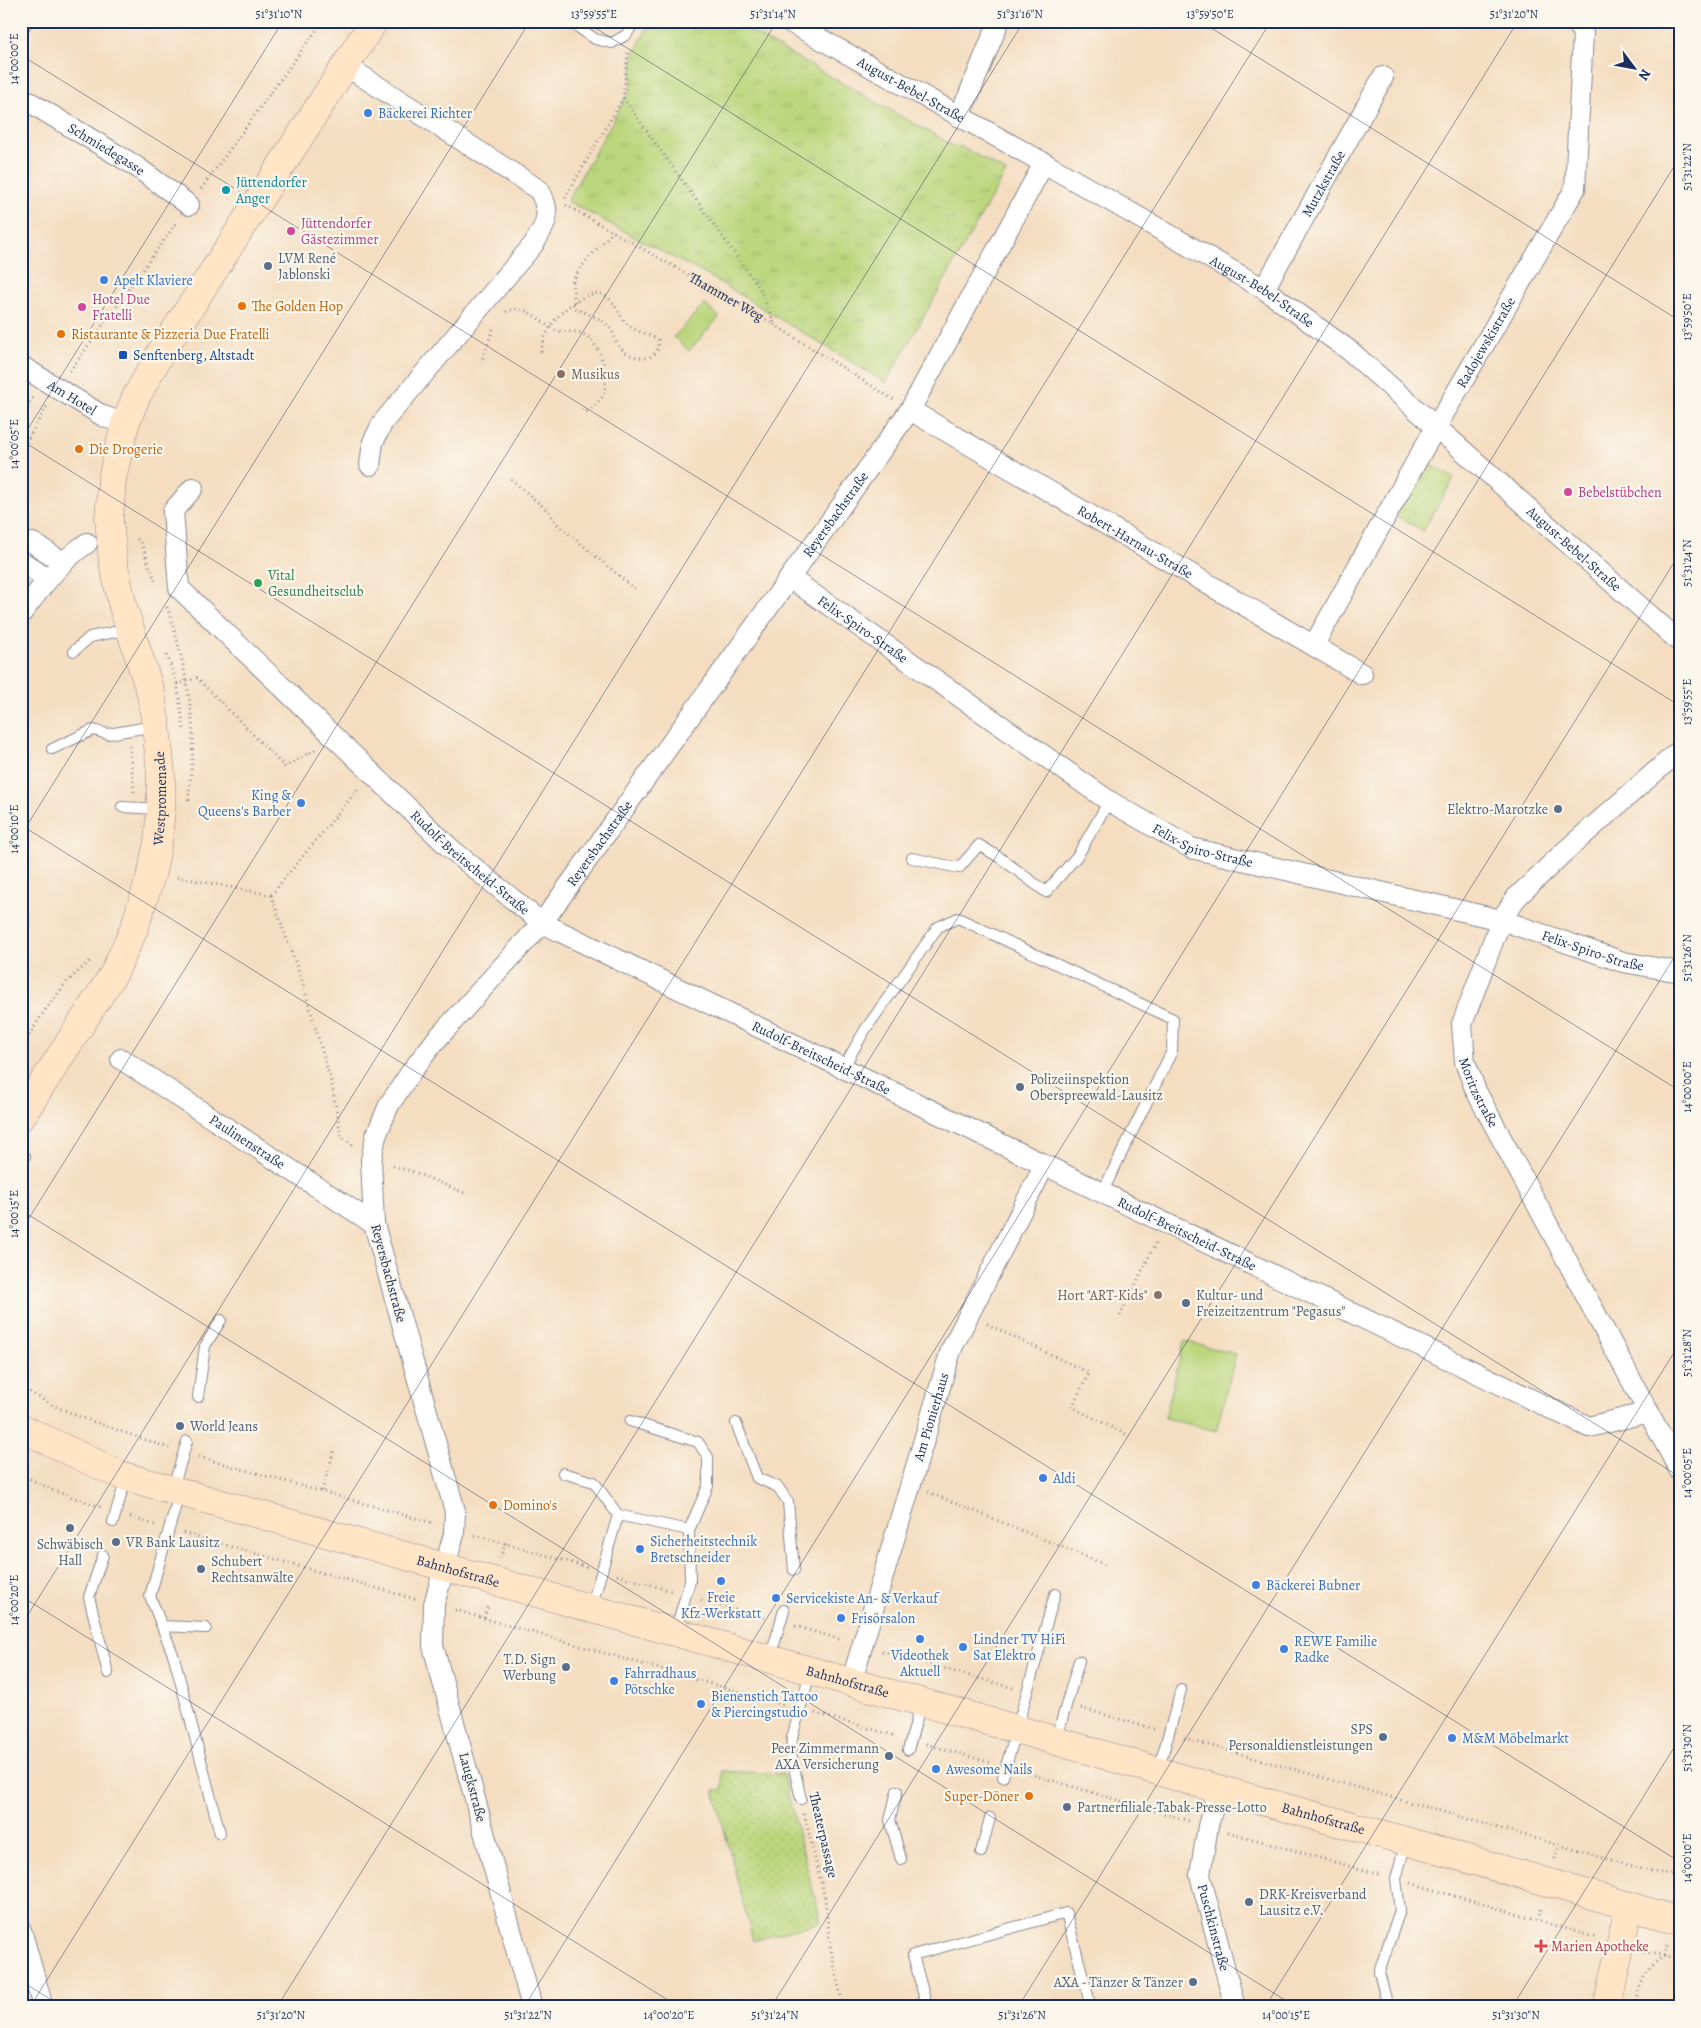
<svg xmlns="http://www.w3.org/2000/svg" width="1701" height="2028" font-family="Alegreya,serif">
	<defs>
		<pattern id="grass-tufts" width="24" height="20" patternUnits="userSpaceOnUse" patternTransform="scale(1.25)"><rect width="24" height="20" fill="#bbd67c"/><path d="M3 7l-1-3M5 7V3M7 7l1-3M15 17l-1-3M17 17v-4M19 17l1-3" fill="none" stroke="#a0b86e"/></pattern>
		<pattern id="park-dots" width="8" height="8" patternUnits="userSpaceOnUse" patternTransform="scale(1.25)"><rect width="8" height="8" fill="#bbd67c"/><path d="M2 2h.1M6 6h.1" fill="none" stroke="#a0b86e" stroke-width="1.8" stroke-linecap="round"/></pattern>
	</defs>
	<rect width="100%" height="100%" fill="#fbf7ec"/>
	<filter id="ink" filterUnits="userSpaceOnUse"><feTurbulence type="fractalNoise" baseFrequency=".02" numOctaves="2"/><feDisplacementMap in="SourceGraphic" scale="10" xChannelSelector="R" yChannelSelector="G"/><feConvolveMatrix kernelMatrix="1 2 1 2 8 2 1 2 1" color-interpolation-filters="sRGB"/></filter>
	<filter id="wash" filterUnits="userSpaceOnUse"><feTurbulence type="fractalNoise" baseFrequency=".0096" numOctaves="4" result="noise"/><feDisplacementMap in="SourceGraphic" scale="20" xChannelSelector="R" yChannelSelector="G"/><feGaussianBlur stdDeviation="1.12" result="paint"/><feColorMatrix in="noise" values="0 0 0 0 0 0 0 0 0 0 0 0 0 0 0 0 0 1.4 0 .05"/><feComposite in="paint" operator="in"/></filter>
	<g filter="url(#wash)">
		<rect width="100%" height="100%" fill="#f4ddc0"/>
		<path fill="url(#grass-tufts)" stroke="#6b826d" d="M651,21h81l222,125 8,1 44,25 -120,211 -172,-104 -147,-78 64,-112 2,-34z"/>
		<path fill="url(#park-dots)" stroke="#6b826d" d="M1426,462l28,16 -31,53 -28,-16z
			M722,1771l61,3 38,148 -68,19 -39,-151 9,-1z"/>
		<path fill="#bbd67c" stroke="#6b826d" d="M704,304l15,13 -30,34 -15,-14z
			M1184,1341l52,13 -20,77 -51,-13z"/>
	</g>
	<g filter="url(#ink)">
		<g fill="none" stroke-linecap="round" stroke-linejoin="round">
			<g stroke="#88868f" stroke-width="12">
				<path id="lane" d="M569,21l26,18 17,4 14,-8 9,-14
					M74,651l16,-14 39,-8
					M52,749l41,-19 15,4 47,-8
					M122,807l38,2
					M912,858l47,10 20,-23 20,12 47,35 32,-37 31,-54
					M843,1068l22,-38 73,-103 20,-9 215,101 -1,32 -70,142
					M21,1154l4,2
					M198,1397l7,-51 16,-26
					M630,1421l68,21 10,15v29l-19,44
					M736,1423l21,55 21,9 10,15 6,68
					M563,1473l31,9 24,33
					M173,1488l14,-47
					M179,1494l-29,102 24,61 46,176
					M113,1522l13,-44
					M103,1555l-14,42 19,76
					M591,1608l27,-93 71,15 1,51 -15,51
					M162,1626l44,2
					M770,1659l14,-49
					M1056,1740l23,-79
					M908,1750l13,-46
					M1158,1771l23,-81
					M1003,1777l52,-183
					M897,1791l-7,29 11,39
					M801,1799l-10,-45 1,-16 18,-65
					M981,1852l9,-34
					M927,2007l-14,-52 153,-42 25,94
					M1388,2007l-9,-35 21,-62 -4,-31 10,-37"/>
			</g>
			<g stroke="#88868f" stroke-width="22">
				<g id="street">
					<path id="s2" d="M788,21l256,142 220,126 86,62 330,291"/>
					<path d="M346,66l193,124c13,23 8,34 -6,55l-150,177 -10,20 -3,23"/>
					<path id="s3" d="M21,97l113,68 55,40"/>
					<path d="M958,116l10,-19 31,-76"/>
					<path id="s4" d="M1264,289l119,-212"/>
					<path id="s5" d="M21,366l82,50 22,8"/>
					<path id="s6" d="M910,410l452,264"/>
					<path id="s7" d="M193,488l-20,23 6,77 272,261 91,74 1047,504 60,-15"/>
					<path d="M33,543l30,19"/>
					<path d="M21,561l26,18"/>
					<path id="s8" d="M790,578l319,223 82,47 310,72 122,42 57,10"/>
					<path d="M21,614c20,-26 38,-52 66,-71"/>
					<path id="s9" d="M1314,645l111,-199 150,-257 8,-156 -7,-12"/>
					<path id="s10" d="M1680,750l-117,103 -47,45 -15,22 -39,104 3,38 11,29 204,380"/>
					<path id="s11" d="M121,1059l253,165"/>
					<path id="s12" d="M851,1683l100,-333 93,-184"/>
					<path id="s13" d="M1218,1789l-10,37 -8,49 35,132"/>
					<path d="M21,1930l22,77"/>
					<path id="s14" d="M532,2007l-99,-361 1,-42 20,-70 1,-23 -81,-287 -3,-64 5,-24 13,-31 22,-33 24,-31 107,-118 368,-513 134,-247"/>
				</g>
			</g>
			<g stroke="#88868f" stroke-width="29">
				<g id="secondary">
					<path id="s15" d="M21,1117l93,-144 20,-44 18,-57 6,-31 3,-32v-35l-5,-48 -5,-32 -28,-87 -10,-45 -4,-43 3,-40 13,-55 11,-27 24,-43 214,-333"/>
					<path id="s16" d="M21,1428l99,47 896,254 202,60 188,52 274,80"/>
					<path d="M1607,2007l22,-101"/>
				</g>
			</g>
			<g stroke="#88868f" stroke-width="3" stroke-dasharray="1 4" stroke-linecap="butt">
				<path d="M399,28l4,-7"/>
				<path d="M623,98l137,191 14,34"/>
				<path d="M201,189l122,-168"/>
				<path d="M565,198l58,-100 5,-46"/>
				<path id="s1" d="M566,205l193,110 135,85"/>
				<path d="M575,302c-1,-7 -3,-13 -2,-20 5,-16 29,-37 40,-51"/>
				<path d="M506,312c21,-12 38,16 52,19 12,2 19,-2 30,6 14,11 22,42 15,58 -3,7 -10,12 -16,16l-5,-2"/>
				<path d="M541,352c3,-27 30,-55 57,-59 17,5 18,19 29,31 8,8 22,9 31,16 1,6 0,11 -5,15 -9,7 -29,0 -35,-10 -4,-7 -4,-14 -11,-20 -8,-8 -21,-11 -32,-17l-2,-5"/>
				<path d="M481,363l13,-37"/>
				<path d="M70,371l107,-149"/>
				<path d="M21,415l12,-18"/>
				<path d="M21,451l26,-45"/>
				<path d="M511,479l38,33 6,10 82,69"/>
				<path d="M21,512l10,11"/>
				<path d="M137,539l3,2 16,42"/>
				<path d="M167,607c13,36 25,93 26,131 0,21 -3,43 -5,65"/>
				<path d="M167,655l10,29 7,45"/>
				<path d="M177,684l20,-6 88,89 31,-18"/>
				<path d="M130,746l4,46"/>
				<path d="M177,877l94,18"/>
				<path d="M271,895l32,89 29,101 9,51 12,9"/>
				<path d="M271,895l87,-106"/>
				<path d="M21,1048l24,-38 21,-27 25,-23"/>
				<path d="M393,1166l21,6 53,22"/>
				<path d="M1120,1316l36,-74"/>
				<path d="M987,1324l102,49 -17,34 57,29"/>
				<path d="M21,1387l33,19 29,12 86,30"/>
				<path d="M199,1457l234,66"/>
				<path d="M21,1474l31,16 49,17"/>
				<path d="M322,1491l12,-41"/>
				<path d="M928,1492l178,73"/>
				<path d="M130,1517l25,8"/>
				<path d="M183,1533l232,66"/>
				<path d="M475,1535l112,32"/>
				<path d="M500,1558l6,-15"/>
				<path d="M617,1575l54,16"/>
				<path d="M701,1600l64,18"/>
				<path d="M455,1610l330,95"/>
				<path d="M484,1618l4,-13"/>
				<path d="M795,1626l47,14"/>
				<path d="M882,1651l131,37"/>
				<path d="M1081,1708l73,21"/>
				<path d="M815,1713l81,23"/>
				<path d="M1184,1738l469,134 27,3"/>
				<path d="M926,1744l66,19"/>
				<path d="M1020,1771l169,50"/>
				<path d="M804,1814l21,84 5,46 13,63"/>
				<path d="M1228,1832l153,43"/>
				<path d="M1555,1859l5,-14"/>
				<path d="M1411,1883l186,55"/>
				<path d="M1538,1920l4,-14"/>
				<path d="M1644,1951l36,10"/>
				<path d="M1636,2007c5,-24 6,-38 28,-50l4,-14"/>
			</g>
			<use href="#lane" stroke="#fff" stroke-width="10"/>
			<use href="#street" stroke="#fff" stroke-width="20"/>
			<use href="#secondary" stroke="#ffe4c6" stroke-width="28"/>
		</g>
	</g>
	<path fill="none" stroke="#1b2f5e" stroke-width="1" stroke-opacity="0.45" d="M584,21l1096,685M1200,21l480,300M21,45l15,-24M21,55l1659,1036M21,440l1659,1037M21,440l262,-419M21,825l1659,1037M21,835l509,-814M21,1210l1275,797M21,1231l756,-1210M21,1596l658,411M21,1626l1003,-1605M21,1981l42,26M30,2007l1241,-1986M277,2007l1241,-1986M524,2007l1156,-1850M771,2007l909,-1454M1018,2007l662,-1059M1265,2007l415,-664M1512,2007l168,-269"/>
	<g fill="#3f7fe0" stroke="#fbf7ec" stroke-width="2">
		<circle cx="368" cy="113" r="5"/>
		<circle cx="104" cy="280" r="5"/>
		<circle cx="301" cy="803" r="5"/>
		<circle cx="1043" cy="1478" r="5"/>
		<circle cx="640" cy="1549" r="5"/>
		<circle cx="721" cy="1581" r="5"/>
		<circle cx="1256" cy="1585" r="5"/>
		<circle cx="776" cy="1598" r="5"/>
		<circle cx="841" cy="1618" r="5"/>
		<circle cx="920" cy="1639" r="5"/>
		<circle cx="963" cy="1647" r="5"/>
		<circle cx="1284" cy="1649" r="5"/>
		<circle cx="614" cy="1681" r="5"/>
		<circle cx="701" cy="1704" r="5"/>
		<circle cx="1452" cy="1738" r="5"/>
		<circle cx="936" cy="1769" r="5"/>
	</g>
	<circle fill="#0f9aa8" stroke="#fbf7ec" stroke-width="2" cx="226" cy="190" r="5"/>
	<g fill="#d1479c" stroke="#fbf7ec" stroke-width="2">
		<circle cx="291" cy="231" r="5"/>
		<circle cx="82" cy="307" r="5"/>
		<circle cx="1568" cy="492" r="5"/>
	</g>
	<g fill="#5c6f8a" stroke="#fbf7ec" stroke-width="2">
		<circle cx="268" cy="266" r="5"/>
		<circle cx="1558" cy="809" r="5"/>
		<circle cx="1020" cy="1087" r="5"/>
		<circle cx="1186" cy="1303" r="5"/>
		<circle cx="180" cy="1426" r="5"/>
		<circle cx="70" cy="1528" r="5"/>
		<circle cx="116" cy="1542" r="5"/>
		<circle cx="201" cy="1569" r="5"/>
		<circle cx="566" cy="1667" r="5"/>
		<circle cx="1383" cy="1737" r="5"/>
		<circle cx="889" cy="1756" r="5"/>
		<circle cx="1067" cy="1807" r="5"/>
		<circle cx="1249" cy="1902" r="5"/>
		<circle cx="1193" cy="1982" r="5"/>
	</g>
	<g fill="#e8710a" stroke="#fbf7ec" stroke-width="2">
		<circle cx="242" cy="306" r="5"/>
		<circle cx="61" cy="334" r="5"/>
		<circle cx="79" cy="449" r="5"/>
		<circle cx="493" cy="1505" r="5"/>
		<circle cx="1029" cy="1796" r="5"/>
	</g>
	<rect fill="#1a4fb4" stroke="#fbf7ec" stroke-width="2" x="118" y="350" width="10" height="10" rx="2.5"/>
	<g fill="#8d6e63" stroke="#fbf7ec" stroke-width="2">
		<circle cx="561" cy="374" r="5"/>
		<circle cx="1158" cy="1295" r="5"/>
	</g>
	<circle fill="#2e9e5b" stroke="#fbf7ec" stroke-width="2" cx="258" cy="583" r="5"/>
	<path fill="#e0444e" stroke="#fbf7ec" stroke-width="2" d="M1538.5 1938.5h5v5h5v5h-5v5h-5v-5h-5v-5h5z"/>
	<g text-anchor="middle" stroke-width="4.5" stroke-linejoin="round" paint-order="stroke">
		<g font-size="14" fill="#1b2f5e" stroke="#fbf7ec">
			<text dy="5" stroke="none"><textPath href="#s2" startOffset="141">August-Bebel-Straße</textPath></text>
			<text dy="5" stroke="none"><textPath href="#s3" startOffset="100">Schmiedegasse</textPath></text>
			<text dy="5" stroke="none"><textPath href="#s4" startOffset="121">Mutzkstraße</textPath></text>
			<text dy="5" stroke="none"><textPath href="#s2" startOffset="546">August-Bebel-Straße</textPath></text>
			<text dy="5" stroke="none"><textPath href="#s1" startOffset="185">Thammer Weg</textPath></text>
			<text dy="5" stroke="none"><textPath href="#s9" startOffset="348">Radojewskistraße</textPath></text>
			<text dy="5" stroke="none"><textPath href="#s5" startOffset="60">Am Hotel</textPath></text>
			<text dy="5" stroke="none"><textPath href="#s14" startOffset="1674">Reyersbachstraße</textPath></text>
			<text dy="5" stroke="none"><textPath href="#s6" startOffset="261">Robert-Harnau-Straße</textPath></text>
			<text dy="5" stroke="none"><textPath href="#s2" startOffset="951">August-Bebel-Straße</textPath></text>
			<text dy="5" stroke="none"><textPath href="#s8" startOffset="89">Felix-Spiro-Straße</textPath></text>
			<text dy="5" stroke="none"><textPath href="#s15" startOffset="354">Westpromenade</textPath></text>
			<text dy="5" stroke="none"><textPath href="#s14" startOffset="1269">Reyersbachstraße</textPath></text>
			<text dy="5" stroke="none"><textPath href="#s8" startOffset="494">Felix-Spiro-Straße</textPath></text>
			<text dy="5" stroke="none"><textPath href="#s7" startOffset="508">Rudolf-Breitscheid-Straße</textPath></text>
			<text dy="5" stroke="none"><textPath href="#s8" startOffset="899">Felix-Spiro-Straße</textPath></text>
			<text dy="5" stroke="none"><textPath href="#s7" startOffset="912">Rudolf-Breitscheid-Straße</textPath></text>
			<text dy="5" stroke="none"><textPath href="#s10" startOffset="430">Moritzstraße</textPath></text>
			<text dy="5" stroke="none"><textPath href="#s11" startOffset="151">Paulinenstraße</textPath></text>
			<text dy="5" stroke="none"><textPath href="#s7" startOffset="1318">Rudolf-Breitscheid-Straße</textPath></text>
			<text transform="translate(389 1273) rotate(75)" y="5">Reyersbachstraße</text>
			<text dy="5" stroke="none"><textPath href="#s12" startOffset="278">Am Pionierhaus</textPath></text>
			<text dy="5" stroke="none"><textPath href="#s16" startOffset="461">Bahnhofstraße</textPath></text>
			<text dy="5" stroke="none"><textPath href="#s16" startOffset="866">Bahnhofstraße</textPath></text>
			<text transform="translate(473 1787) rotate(75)" y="5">Laugkstraße</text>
			<text dy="5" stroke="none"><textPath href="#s16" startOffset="1361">Bahnhofstraße</textPath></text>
			<text transform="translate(824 1835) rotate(77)" y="5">Theaterpassage</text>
			<text dy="5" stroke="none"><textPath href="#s13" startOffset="142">Puschkinstraße</textPath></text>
		</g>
		<g font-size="14" fill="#366cbe" stroke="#fbf7ec" text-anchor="start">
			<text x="378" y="118">Bäckerei Richter</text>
			<text x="114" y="285">Apelt Klaviere</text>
			<text x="291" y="800" text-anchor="end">King &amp;<tspan x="291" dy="16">Queens's Barber</tspan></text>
			<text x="1053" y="1483">Aldi</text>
			<text x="650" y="1546">Sicherheitstechnik<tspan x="650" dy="16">Bretschneider</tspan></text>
			<text x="1266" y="1590">Bäckerei Bubner</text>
			<text x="721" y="1602" text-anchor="middle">Freie<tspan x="721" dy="16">Kfz-Werkstatt</tspan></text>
			<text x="786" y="1603">Servicekiste An- &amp; Verkauf</text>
			<text x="851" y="1623">Frisörsalon</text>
			<text x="973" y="1644">Lindner TV HiFi<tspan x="973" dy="16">Sat Elektro</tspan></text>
			<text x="1294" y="1646">REWE Familie<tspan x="1294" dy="16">Radke</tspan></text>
			<text x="920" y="1660" text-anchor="middle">Videothek<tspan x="920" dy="16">Aktuell</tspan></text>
			<text x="624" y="1678">Fahrradhaus<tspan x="624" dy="16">Pötschke</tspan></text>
			<text x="711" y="1701">Bienenstich Tattoo<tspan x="711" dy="16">&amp; Piercingstudio</tspan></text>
			<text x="1462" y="1743">M&amp;M Möbelmarkt</text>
			<text x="946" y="1774">Awesome Nails</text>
		</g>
		<g font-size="14" fill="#0d838f" stroke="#fbf7ec" text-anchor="start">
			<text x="236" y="187">Jüttendorfer<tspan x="236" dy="16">Anger</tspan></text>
		</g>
		<g font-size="14" fill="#b23c85" stroke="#fbf7ec" text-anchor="start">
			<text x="301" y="228">Jüttendorfer<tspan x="301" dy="16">Gästezimmer</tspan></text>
			<text x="92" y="304">Hotel Due<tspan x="92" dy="16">Fratelli</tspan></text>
			<text x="1578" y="497">Bebelstübchen</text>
		</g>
		<g font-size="14" fill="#4e5e75" stroke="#fbf7ec" text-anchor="start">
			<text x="278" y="263">LVM René<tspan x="278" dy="16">Jablonski</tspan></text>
			<text x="1548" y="814" text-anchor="end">Elektro-Marotzke</text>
			<text x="1030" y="1084">Polizeiinspektion<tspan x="1030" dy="16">Oberspreewald-Lausitz</tspan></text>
			<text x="1196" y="1300">Kultur- und<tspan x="1196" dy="16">Freizeitzentrum "Pegasus"</tspan></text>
			<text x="190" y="1431">World Jeans</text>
			<text x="126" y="1547">VR Bank Lausitz</text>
			<text x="70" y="1549" text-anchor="middle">Schwäbisch<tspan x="70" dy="16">Hall</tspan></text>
			<text x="211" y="1566">Schubert<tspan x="211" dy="16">Rechtsanwälte</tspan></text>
			<text x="556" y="1664" text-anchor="end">T.D. Sign<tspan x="556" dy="16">Werbung</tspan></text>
			<text x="1373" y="1734" text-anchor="end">SPS<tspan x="1373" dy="16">Personaldienstleistungen</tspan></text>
			<text x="879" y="1753" text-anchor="end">Peer Zimmermann<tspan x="879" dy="16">AXA Versicherung</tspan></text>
			<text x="1077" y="1812">Partnerfiliale-Tabak-Presse-Lotto</text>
			<text x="1259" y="1899">DRK-Kreisverband<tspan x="1259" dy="16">Lausitz e.V.</tspan></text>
			<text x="1183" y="1987" text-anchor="end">AXA - Tänzer &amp; Tänzer</text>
		</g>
		<g font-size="14" fill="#c56008" stroke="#fbf7ec" text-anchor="start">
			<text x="252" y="311">The Golden Hop</text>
			<text x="71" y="339">Ristaurante &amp; Pizzeria Due Fratelli</text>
			<text x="89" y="454">Die Drogerie</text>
			<text x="503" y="1510">Domino's</text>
			<text x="1019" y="1801" text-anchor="end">Super-Döner</text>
		</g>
		<g font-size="14" fill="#164399" stroke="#fbf7ec" text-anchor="start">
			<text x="133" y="360">Senftenberg, Altstadt</text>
		</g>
		<g font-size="14" fill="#785e54" stroke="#fbf7ec" text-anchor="start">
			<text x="571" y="379">Musikus</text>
			<text x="1148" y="1300" text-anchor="end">Hort "ART-Kids"</text>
		</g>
		<g font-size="14" fill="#27864d" stroke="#fbf7ec" text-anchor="start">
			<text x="268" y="580">Vital<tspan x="268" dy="16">Gesundheitsclub</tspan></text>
		</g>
		<g font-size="14" fill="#be3a42" stroke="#fbf7ec" text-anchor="start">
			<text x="1551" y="1951">Marien Apotheke</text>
		</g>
	</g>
	<rect width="1701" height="2028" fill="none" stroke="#fbf7ec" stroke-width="55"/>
	<g transform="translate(1634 68) rotate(122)" stroke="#fbf7ec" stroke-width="4" paint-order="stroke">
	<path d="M0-4L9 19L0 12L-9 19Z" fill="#1b2f5e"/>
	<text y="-8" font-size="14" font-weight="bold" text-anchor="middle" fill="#1b2f5e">N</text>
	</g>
	<rect x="28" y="28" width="1646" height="1972" fill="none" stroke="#1b2f5e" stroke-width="2"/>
	<g font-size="12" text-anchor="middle" fill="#1b2f5e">
		<text x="279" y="18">51°31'10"N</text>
		<text x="594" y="18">13°59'55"E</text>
		<text x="773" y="18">51°31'14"N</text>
		<text x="1020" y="18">51°31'16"N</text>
		<text x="1210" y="18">13°59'50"E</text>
		<text x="1514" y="18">51°31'20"N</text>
		<text transform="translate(14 59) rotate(-90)" y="4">14°00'00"E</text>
		<text transform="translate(1687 167) rotate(-90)" y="4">51°31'22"N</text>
		<text transform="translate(1687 317) rotate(-90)" y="4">13°59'50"E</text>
		<text transform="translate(14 444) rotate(-90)" y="4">14°00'05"E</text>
		<text transform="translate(1687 563) rotate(-90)" y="4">51°31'24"N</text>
		<text transform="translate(1687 702) rotate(-90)" y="4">13°59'55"E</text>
		<text transform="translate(14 829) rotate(-90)" y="4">14°00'10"E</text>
		<text transform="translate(1687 958) rotate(-90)" y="4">51°31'26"N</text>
		<text transform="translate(1687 1087) rotate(-90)" y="4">14°00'00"E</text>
		<text transform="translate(14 1214) rotate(-90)" y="4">14°00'15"E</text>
		<text transform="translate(1687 1353) rotate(-90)" y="4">51°31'28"N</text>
		<text transform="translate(1687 1473) rotate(-90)" y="4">14°00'05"E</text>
		<text transform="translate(14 1600) rotate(-90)" y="4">14°00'20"E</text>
		<text transform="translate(1687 1748) rotate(-90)" y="4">51°31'30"N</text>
		<text transform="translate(1687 1858) rotate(-90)" y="4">14°00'10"E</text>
		<text x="281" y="2019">51°31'20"N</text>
		<text x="528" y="2019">51°31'22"N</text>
		<text x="669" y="2019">14°00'20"E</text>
		<text x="775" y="2019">51°31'24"N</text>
		<text x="1022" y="2019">51°31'26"N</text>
		<text x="1286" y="2019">14°00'15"E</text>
		<text x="1516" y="2019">51°31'30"N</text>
	</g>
</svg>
